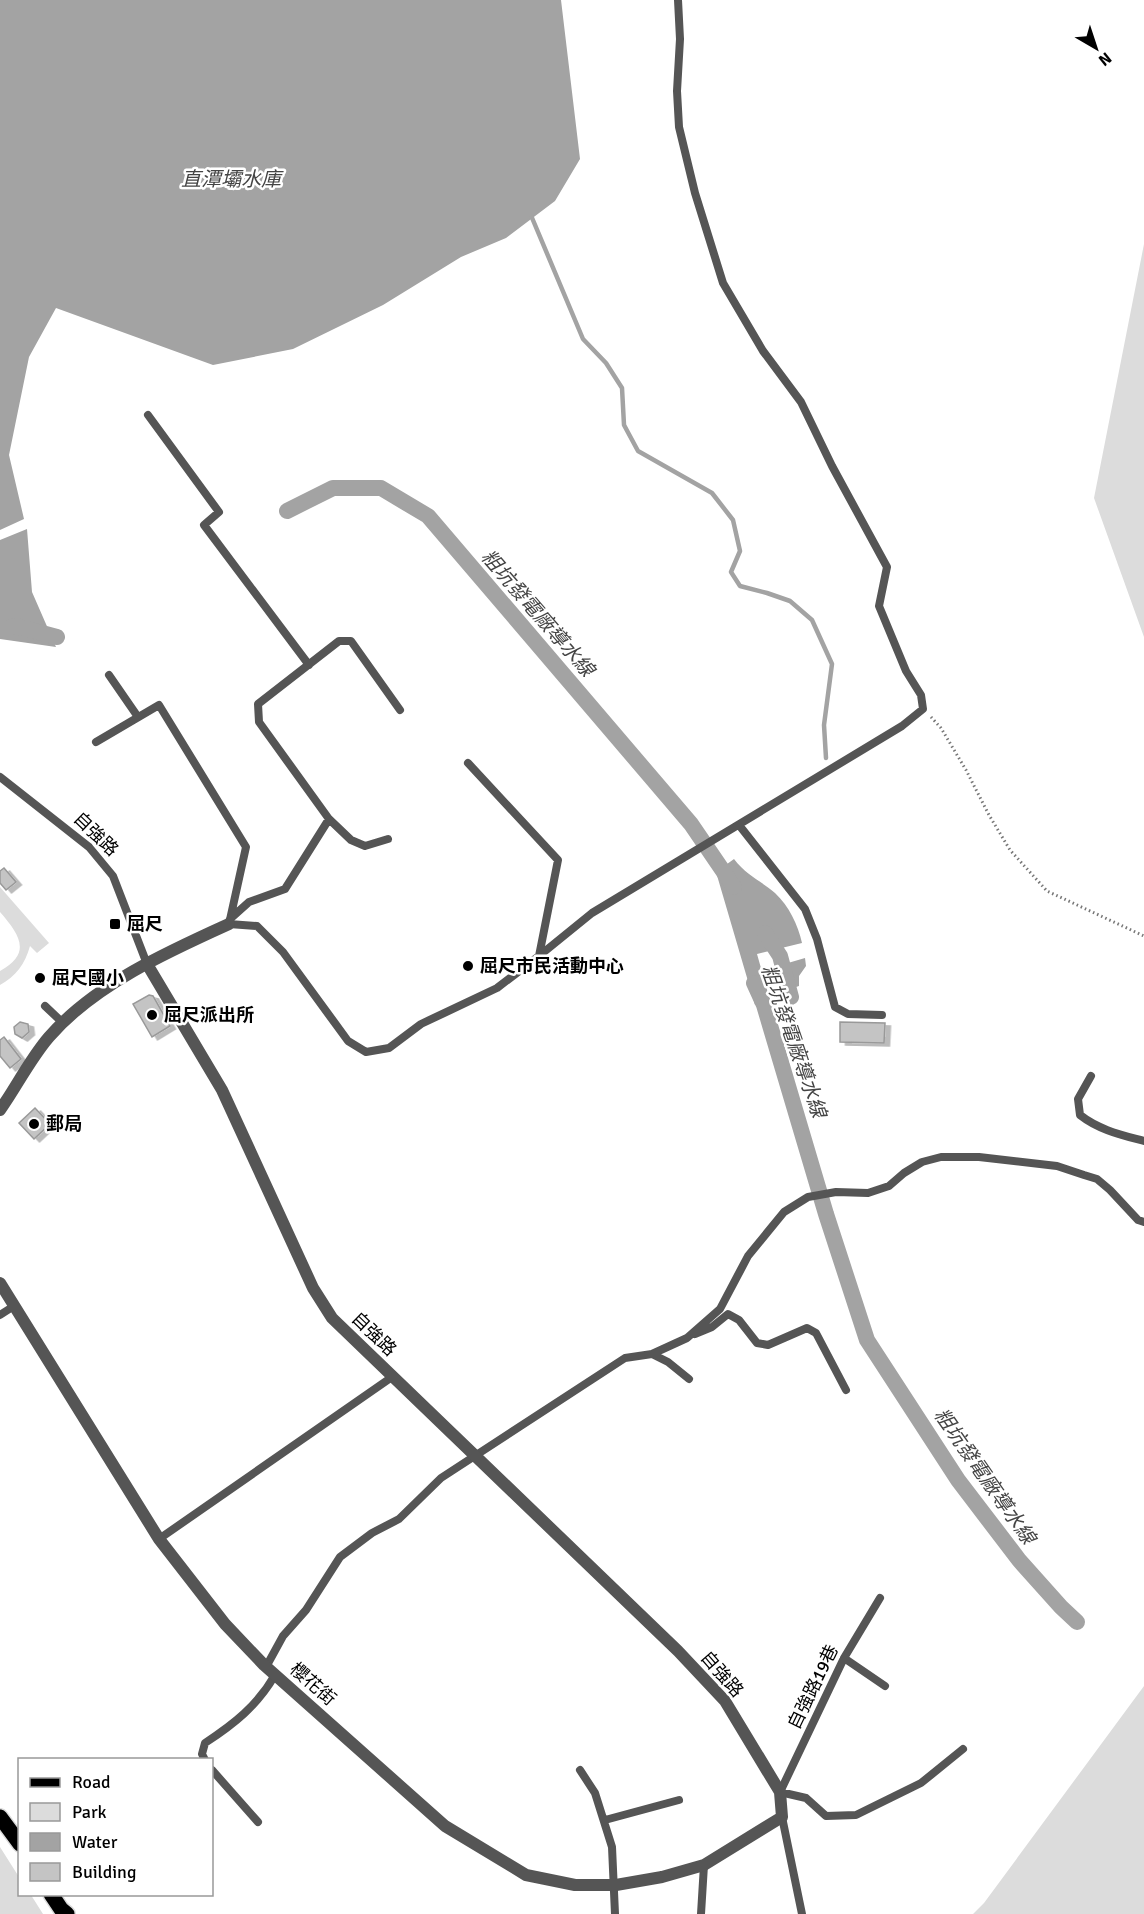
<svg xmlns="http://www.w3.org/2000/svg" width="1144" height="1914" font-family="Signika,'Noto Sans TC',sans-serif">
	<defs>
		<filter id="shadow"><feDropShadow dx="5.5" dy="3" stdDeviation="0" flood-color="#0004"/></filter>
	</defs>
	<rect width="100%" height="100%" fill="#fff"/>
	<path fill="#dcdcdc" d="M1144,244v393l-50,-139z
		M0,887l49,56 -12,10 -7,-7c-5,18 -14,30 -30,39v-14c33,-18 19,-37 0,-59z
		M1144,1686v228h-171l11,-11z
		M0,1847l19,30 1,17 11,1 12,19h-43z"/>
	<path fill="#a3a3a3" d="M0,0h561l19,159 -25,42 -49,37 -45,19 -78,48 -90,44 -80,16 -157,-57 -27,49 -20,98 15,64 -24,11z
		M27,529l5,63 24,55 -56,-8v-99z
		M734,859c13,17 26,21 41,34 14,13 23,32 27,50l-45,11 13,46 -15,5 -39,-133z
		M805,958l1,8 -7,10v10l-15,5 -5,-8 -5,-2 -10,-11z"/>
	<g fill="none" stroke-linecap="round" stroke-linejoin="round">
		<path stroke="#a3a3a3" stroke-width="4.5" d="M530,213l53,126 23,24 16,25 2,37 14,26 74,42 21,27 7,31 -9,21 9,14 27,7 23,8 22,19 20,44 -8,61 2,33"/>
		<path stroke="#a3a3a3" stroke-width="16" d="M287,511l46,-23h48l47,28 263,308 43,63
			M0,630l16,-4 41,11
			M765,933l15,23 11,41
			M754,983l10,22 62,209 41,126 91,140 61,80 42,47 16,15"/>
	</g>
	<path fill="#c4c4c4" stroke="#999" stroke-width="1.5" filter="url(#shadow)" d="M4,868l12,14 -10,8 -6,-7v-12z
		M149,995l4,1 17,30 -18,11 -19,-33z
		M20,1022l8,2 1,8 -7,6 -7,-4 -1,-7z
		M840,1022l45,1 -1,20 -44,-1z
		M4,1037l17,22 -11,9 -10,-12v-16z
		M35,1108l15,16 -16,15 -15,-16z"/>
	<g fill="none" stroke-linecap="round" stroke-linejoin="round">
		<g stroke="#dbdbdb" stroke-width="18">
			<path id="primary" d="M0,1817l20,27
				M51,1894l10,15 6,5"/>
		</g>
		<path stroke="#777" stroke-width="3" stroke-dasharray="1.5 3" stroke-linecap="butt" d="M931,717l10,11 25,42 23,45 21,35 37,41 97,45"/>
		<path stroke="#555" stroke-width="8" d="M148,415l71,97 -15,13 105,140
			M109,675l29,42
			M96,742l63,-37 87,142 -17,77 28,2 26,26 65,89 18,11 23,-4 32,-24 76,-36 42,-32 19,-96 -90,-97
			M0,777l89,70 24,29 34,88
			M329,819l22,21 14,6 23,-7
			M739,825l66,84 12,30 18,68 13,7 34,1
			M230,919l19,-17 36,-13 44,-70 -70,-97 -1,-18 81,-63h12l49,69
			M539,956l53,-43 310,-187 21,-17 -2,-14 -15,-24 -27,-65 8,-39 -55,-101 -31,-64 -38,-51 -40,-68 -28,-90 -16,-66 -2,-36 3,-52 -2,-39
			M45,1006l18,17
			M1091,1076l-13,23 2,16c19,15 42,20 64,26
			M0,1315l14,-9
			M695,1334l17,-7 16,-13 11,6 18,23 11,2 39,-17 9,5 30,57
			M652,1354l35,-16 33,-29 28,-53 36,-44 24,-15 28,-5 32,1 21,-7 15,-13 18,-11 19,-5h38l78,9 27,9 13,4 13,11 28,30 6,2
			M159,1539l233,-162
			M880,1598l-36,60 -64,134 26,6 20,18 30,-1 65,-32 42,-34
			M844,1658l41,28
			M266,1667l17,-31 23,-26 34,-53 32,-24 27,-14 42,-41 184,-120 27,-4 16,8 21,17
			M205,1760l-3,-6 3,-11c29,-19 52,-37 70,-68
			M212,1770l46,52
			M580,1770l15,23 17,54 3,67
			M782,1817l20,97
			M605,1820l74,-20
			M701,1914l3,-49"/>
		<path stroke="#555" stroke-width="12" d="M0,1110c17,-24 30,-51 49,-73 45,-52 118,-85 180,-113
			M0,1283l159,256 66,85 39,41 181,161 81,49 49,10h41l46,-8 42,-12 78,-48 -2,-25 -55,-91 -47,-50 -346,-333 -19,-30 -91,-198 -75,-126"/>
		<use href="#primary" stroke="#000" stroke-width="15"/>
	</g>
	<g fill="#000" stroke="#fff" stroke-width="2">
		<rect x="109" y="918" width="12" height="12" rx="3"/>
		<circle cx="468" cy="966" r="6"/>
		<circle cx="40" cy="978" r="6"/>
		<circle cx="152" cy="1015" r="6"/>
		<circle cx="34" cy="1124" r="6"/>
	</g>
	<g text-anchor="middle" stroke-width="5" stroke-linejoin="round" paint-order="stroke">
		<g font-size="18" fill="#000" stroke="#fff">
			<text transform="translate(96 834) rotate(44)" y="6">自強路</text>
			<text transform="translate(374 1334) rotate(44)" y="6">自強路</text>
			<text transform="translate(722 1674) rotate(49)" y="6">自強路</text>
			<text transform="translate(313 1684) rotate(41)" y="6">櫻花街</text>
			<text transform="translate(813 1687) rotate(-64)" y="6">自強路19巷</text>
		</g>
		<g font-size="18" font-weight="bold" fill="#000" stroke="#fff" text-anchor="start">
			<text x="127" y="930">屈尺</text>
			<text x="480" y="972">屈尺市民活動中心</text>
			<text x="52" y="984">屈尺國小</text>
			<text x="164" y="1021">屈尺派出所</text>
			<text x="46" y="1130">郵局</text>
		</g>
		<g font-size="20" font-style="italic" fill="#444" stroke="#fff">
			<text x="231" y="186">直潭壩水庫</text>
			<text transform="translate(538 613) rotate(49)" y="7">粗坑發電廠導水線</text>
			<text transform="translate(794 1041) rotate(71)" y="7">粗坑發電廠導水線</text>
			<text transform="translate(985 1476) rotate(55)" y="7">粗坑發電廠導水線</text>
		</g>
	</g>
	<rect x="18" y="1758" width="195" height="138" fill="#ffffff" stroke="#999999" stroke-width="1.5"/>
	<rect x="30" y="1778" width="30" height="9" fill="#000000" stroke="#999999" stroke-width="1.5"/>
	<text x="72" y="1788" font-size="18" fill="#000000">Road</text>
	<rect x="30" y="1803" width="30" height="18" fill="#dcdcdc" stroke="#999999" stroke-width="1.5"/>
	<text x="72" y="1818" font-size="18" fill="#000000">Park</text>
	<rect x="30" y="1833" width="30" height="18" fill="#a3a3a3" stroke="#999999" stroke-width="1.5"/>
	<text x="72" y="1848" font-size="18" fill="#000000">Water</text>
	<rect x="30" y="1863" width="30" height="18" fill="#c4c4c4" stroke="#999999" stroke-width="1.5"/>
	<text x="72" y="1878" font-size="18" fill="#000000">Building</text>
	<g transform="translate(1096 48) rotate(141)" stroke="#ffffff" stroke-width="4.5" paint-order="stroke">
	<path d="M0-4.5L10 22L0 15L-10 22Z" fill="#000000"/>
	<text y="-9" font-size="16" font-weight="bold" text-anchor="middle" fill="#000000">N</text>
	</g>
</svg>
